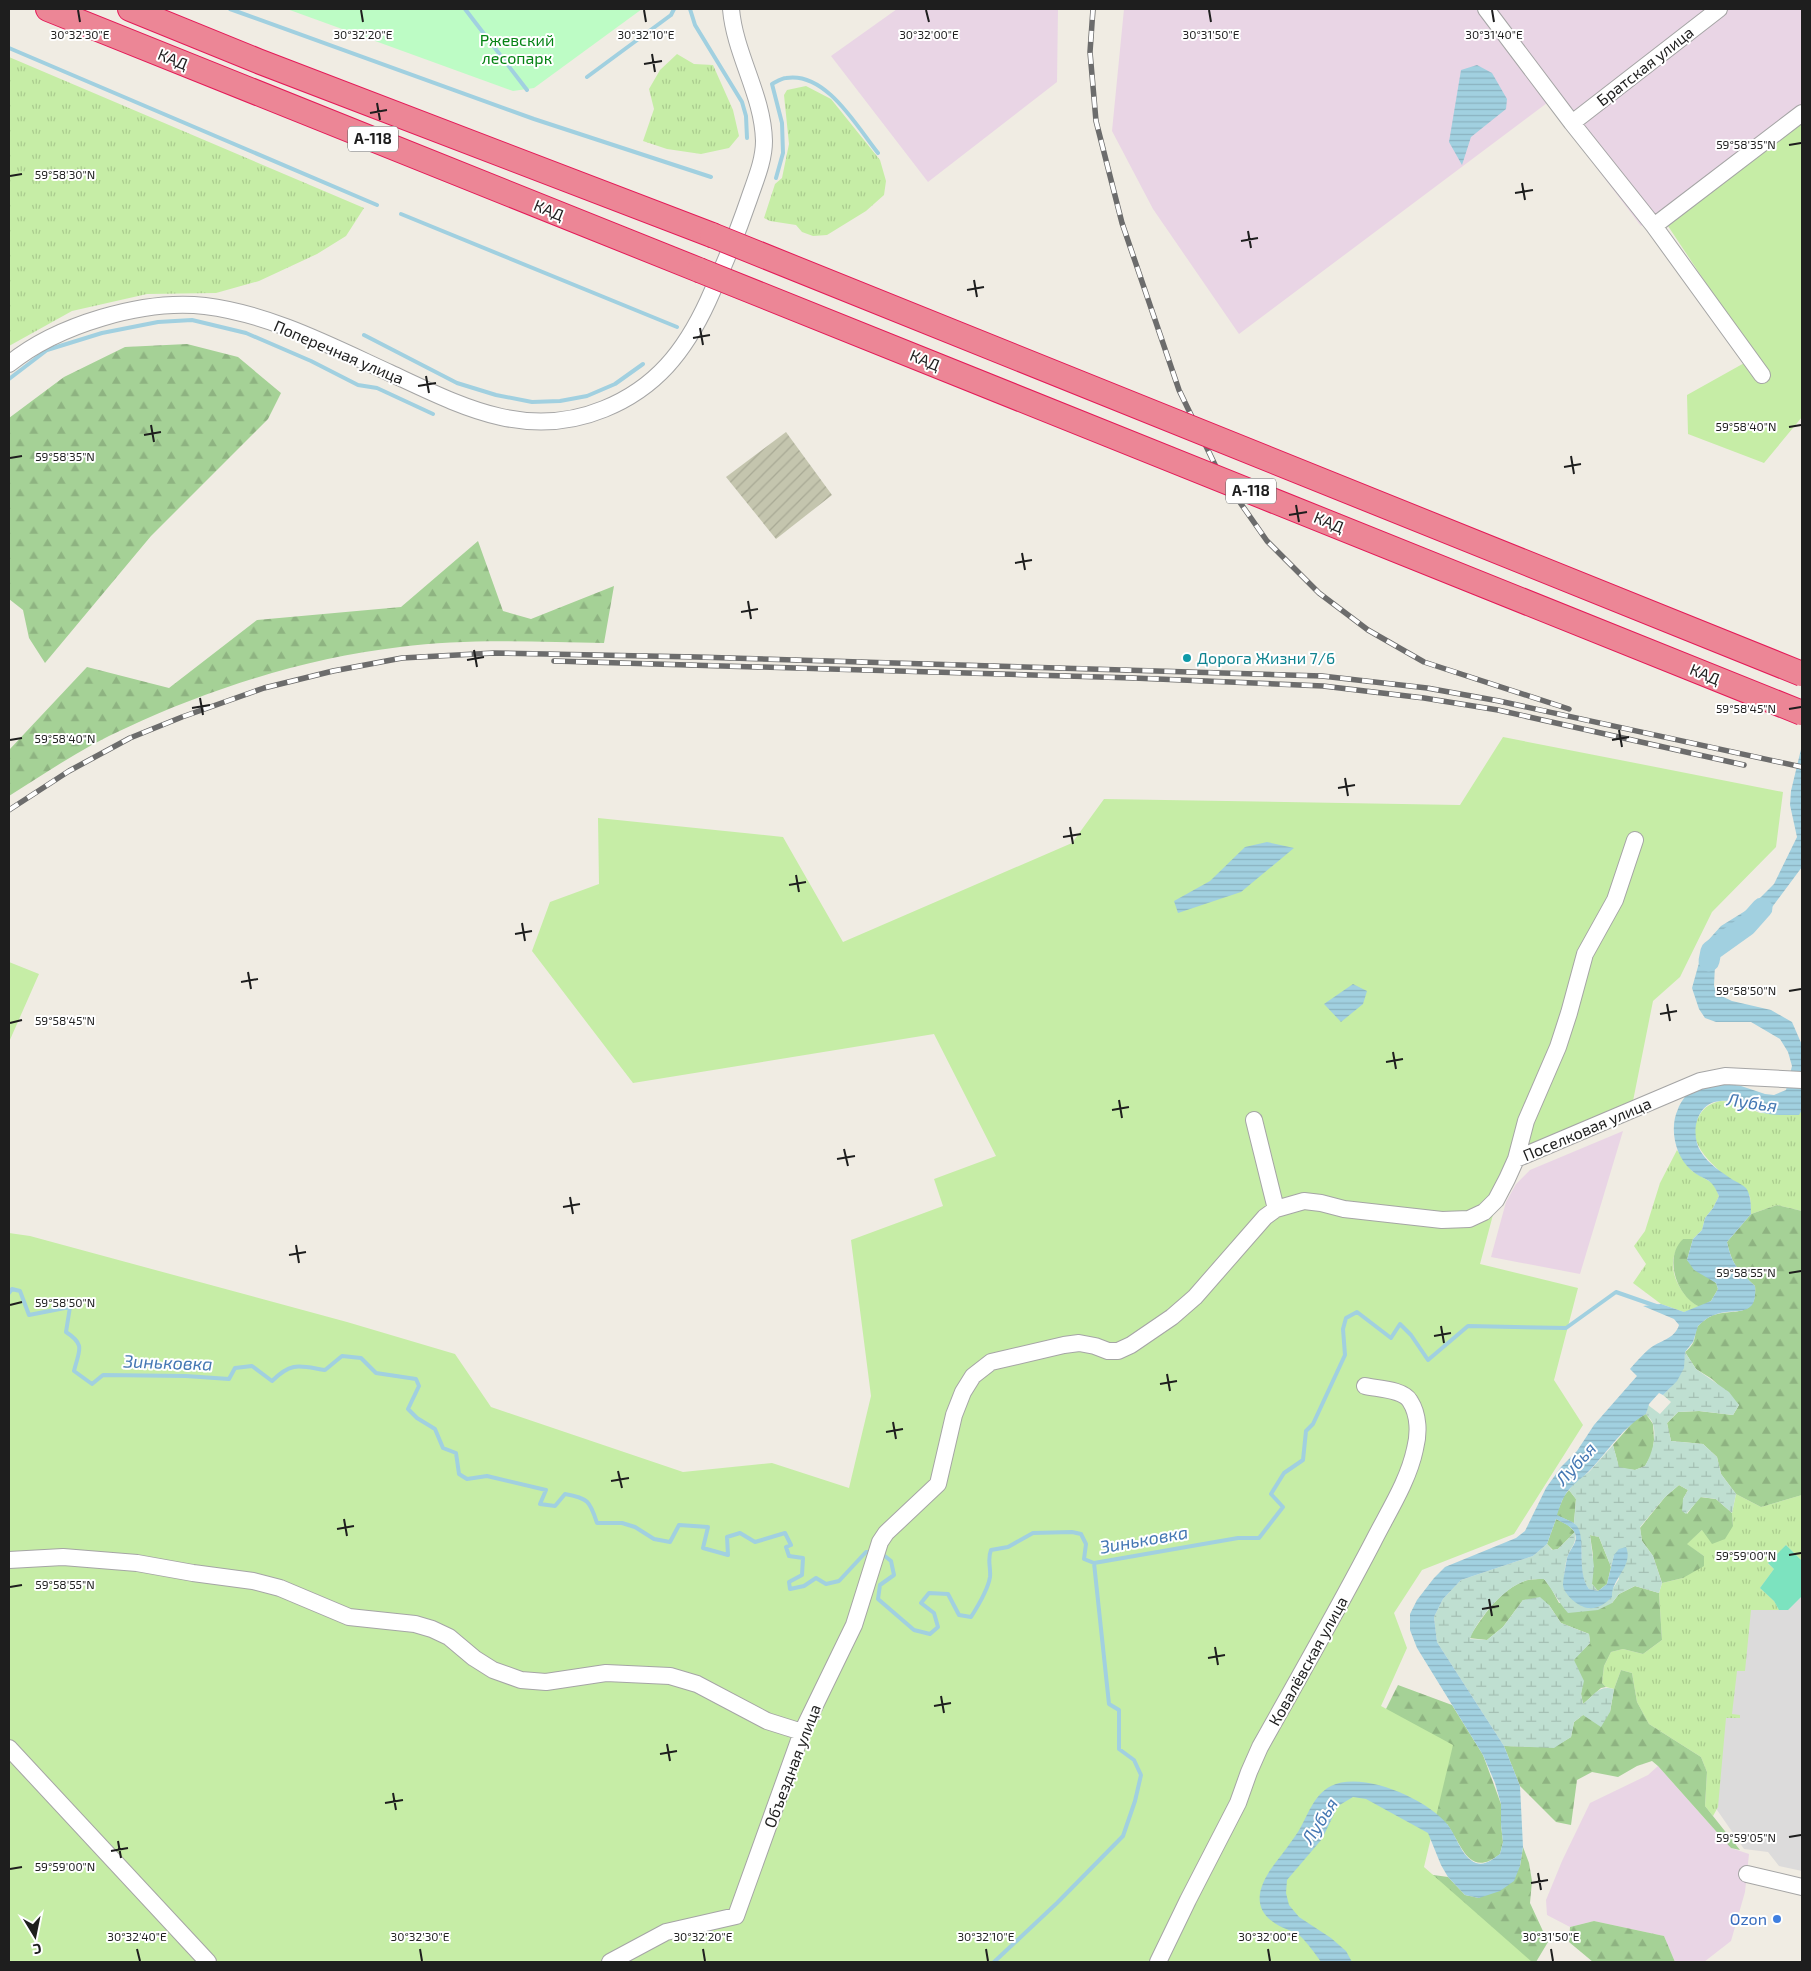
<svg xmlns="http://www.w3.org/2000/svg" width="1811" height="1971" font-family="'Exo 2',sans-serif">
	<defs>
		<pattern id="construction-furrows" width="10" height="10" patternUnits="userSpaceOnUse" patternTransform="scale(1.25)"><rect width="10" height="10" fill="#c4c5ae"/><path d="M-1 1l2-2M0 10L10 0M9 11l2-2" fill="none" stroke="#a8a995"/></pattern>
		<pattern id="grass-tufts" width="24" height="20" patternUnits="userSpaceOnUse" patternTransform="scale(1.25)"><rect width="24" height="20" fill="#c6eda6"/><path d="M3 7l-1-3M5 7V3M7 7l1-3M15 17l-1-3M17 17v-4M19 17l1-3" fill="none" stroke="#aacb8e"/></pattern>
		<pattern id="forest-firs" width="22" height="20" patternUnits="userSpaceOnUse" patternTransform="scale(1.25)"><rect width="22" height="20" fill="#a5d196"/><path d="M5 1l3.5 6h-7zM16 11l3.5 6h-7z" fill="#8eb381"/></pattern>
		<pattern id="wetland-marsh" width="20" height="14" patternUnits="userSpaceOnUse" patternTransform="scale(1.25)"><rect width="20" height="14" fill="#bfdfd1"/><path d="M1 5h8M5 5V1M11 12h8M15 12V8" fill="none" stroke="#a4bfb3"/></pattern>
		<pattern id="water-rules" width="6" height="5" patternUnits="userSpaceOnUse" patternTransform="scale(1.25)"><rect width="6" height="5" fill="#a1d0e0"/><path d="M0 2.5h6" fill="none" stroke="#8ab2c0"/></pattern>
	</defs>
	<rect width="100%" height="100%" fill="#f0ece3"/>
	<path fill="#dcdbdb" d="M1802,1517v354l-23,-5 -11,-14 -24,-3 -29,-42 14,-211z"/>
	<path fill="#e9d5e5" d="M897,9h161l-1,73 -129,100 -97,-126z
		M1124,9h678v95l-161,122 -94,-123 -308,231 -86,-125 -41,-78z
		M1623,1131l-43,143 -89,-17 15,-55 10,-18 14,-14z
		M1658,1766l73,82 18,6 -4,38 -14,49 -27,21h-29l-11,-26 -70,-15 -24,6 -23,-12 -1,-15 16,-39 28,-58 58,-28z"/>
	<path fill="url(#construction-furrows)" d="M786,432l46,63 -56,44 -50,-62z"/>
	<path fill="url(#grass-tufts)" d="M677,54l17,10 19,1 20,45 6,26 -10,12 -28,6 -34,-5 -24,-8 11,-32 -5,-20 11,-19z
		M9,57l355,151 -18,28 -29,18 -58,27 -43,12 -69,1 -75,17 -63,35z
		M806,86l25,13 49,61 6,21 -2,14 -18,16 -39,24 -14,1 -11,-4 -6,-7 -26,-4 -6,-3 11,-34 7,-6 7,-34 -5,-49 3,-5z
		M1720,1101l13,1 27,11 38,2 4,-5v101l-25,-6 -26,9 -1,-18c-19,-17 -67,-46 -53,-76 5,-11 11,-16 23,-19z
		M1677,1150l15,21 22,13 5,12 -6,12 -8,10 -3,12 -9,9h-10c-2,4 -6,9 -8,14 -8,19 8,46 25,54l-16,5 -23,-8 -28,-21 13,-19 -12,-18 11,-15 15,-48z
		M1736,1494l25,13 41,-12v66l-16,-16 -18,19 6,5 -14,19 14,13 5,9h-28l-6,61h-8l-5,43 8,1v3h-14l-8,89 -5,9 -8,-10 2,-34 -6,-15 -52,-33 -12,-22 -5,-29 -11,-3 -7,19 -8,-2 -4,-4 2,-17 7,-14 12,-3 20,5 19,-14 -3,-47 3,-10 21,-5 21,-22 -18,-12 16,-14 31,-4 -1,-13z"/>
	<path fill="url(#forest-firs)" d="M187,344l51,13 43,36 -13,26 -117,117 -106,127 -16,-25 -6,-28 -14,-11v-181l55,-41 61,-30z
		M478,541l25,70 28,8 83,-33 -10,57c-68,-1 -137,-5 -204,4 -94,11 -188,41 -274,81 -41,18 -79,44 -117,68v-46l78,-83 82,21 88,-68 144,-13z
		M1777,1205l25,6v284l-41,12 -25,-13 -15,-20 -4,-17 -14,-13 -32,-3 -4,-18 11,-11 21,-1 34,4 6,-10 -27,-26 -16,-10 -11,-17c3,-2 6,-6 8,-9 5,-11 -1,-14 12,-23 20,-16 53,4 50,-34 -17,-16 -23,-21 -28,-44l24,-28z
		M1683,1239h10l-6,21 29,23 2,6 -7,12 -11,6c-23,-10 -37,-49 -17,-68z
		M1646,1414l7,10 1,16 -2,14 -7,12 -10,4 -16,-2 -6,-23 22,-25z
		M1679,1485l9,5 -5,9 4,15 13,-17 16,2 16,14 1,13 -8,13 -13,5 -10,-14 -15,14 17,12v10l-21,12 -21,5 -9,-27 -11,-15 -2,-13 25,-31z
		M1569,1490l7,9 -2,24 -18,-8 8,-19z
		M1556,1519l12,6 7,7 -17,17 -5,1 -6,-6z
		M1590,1535l9,2 12,30 -4,17 -9,7 -6,-7 1,-29z
		M1544,1579l7,9 8,15h53l7,-9 16,-8 24,7 3,47 -19,14 -20,-5 -12,3 -7,14 -2,17 4,4 -5,1 -18,16 -2,-10 2,-13 -10,-21 17,-17 -1,-9 -28,-11 -12,-18 -26,-5 -20,27 -16,13 -18,-2c13,-21 33,-51 59,-58 4,-1 10,-1 16,-1z
		M1621,1670l11,3 5,29 12,22 52,33 6,15 -2,34 35,44 -9,-2 -73,-82 -6,-5 -15,5 -19,11 -26,-5 -15,8 -6,45 -15,-3 -36,-36 -16,-40 50,1 17,-10 3,-15 9,-7 27,-3 4,-23z
		M1398,1685l54,20 31,50 18,49v21l2,17 -3,12c-31,25 -38,-9 -53,-30l-242,70 164,-151z
		M1523,1847l6,16 3,18 -2,22 18,39 -12,20h-133l16,-89 29,4 17,18 14,3 41,-32z
		M1594,1921l70,15 11,26h-82l-24,-20 1,-15z"/>
	<path fill="url(#wetland-marsh)" d="M1685,1352l11,17 33,23 10,13 -6,10 -34,-4 -21,1 -11,11 4,18 32,3 14,13 4,17 15,20 -4,19 -16,-14 -15,-2 -15,17 -4,-3 1,-12 5,-9 -9,-5 -14,12 -25,30 2,14 11,15 9,27 -3,10 -24,-7 -16,8 -7,9 -14,7 -30,3c-10,-11 -15,-23 -24,-34 -5,0 -12,0 -16,1 -23,6 -50,38 -58,59l17,1 16,-13 20,-27 17,-3 9,8 12,18 28,11 1,9 -16,17 10,21 -3,13 2,10c12,-9 15,-19 31,-15l-4,23 -9,15 -18,-12 -9,7 -3,15 -17,11 -50,-2 -67,-104 -3,-25 9,-18 18,-19 72,-24 14,-12 5,6 6,-1 17,-17c2,10 -3,14 -7,23 -4,10 -5,29 -1,39l45,-4 7,-11 -5,-24 -3,12 -12,-30 -9,-2 4,32 -2,17 6,7 -9,-2c-15,-20 0,-49 -15,-66l2,-24 -7,-9 6,-8 14,-10 24,-27 6,22 16,3 10,-4c7,-12 12,-29 8,-42 -1,-4 -5,-7 -7,-10l2,-9 12,9 11,-12 -8,-7c14,-13 20,-23 22,-43z"/>
	<path fill="#bdfcc5" d="M287,9h355l-108,79 -21,3z"/>
	<path fill="#c6eda6" d="M1802,121v296l-38,46 -76,-29 -1,-39 68,-38 -87,-131z
		M1503,737l280,55 -7,55 -64,65 -32,65 -27,24 -20,100 -124,53 -29,110 98,24 -24,92 29,45 -69,109 -92,36 -28,43 13,35 -26,58 72,39 -29,122 108,95h-1523v-729l21,3 317,86 108,32 36,53 192,65 89,-9 77,25 22,-92 -20,-156 92,-34 -9,-27 62,-23 -62,-122 -301,49 -101,-132 18,-49 49,-18 -1,-66 185,19 60,105 229,-99 32,-44 356,6z
		M9,962l30,12 -30,68z"/>
	<path fill="#7ce3bf" d="M1786,1545l16,16v35l-14,14h-9l-5,-9 -14,-13 14,-19 -6,-6z"/>
	<path fill="url(#water-rules)" d="M1477,65l15,8 15,26 -1,10 -35,28 -9,28 -13,-23 12,-72z
		M1802,745v122l-35,47 -39,23 -10,16 -3,12 -1,21 3,8 15,7 39,9 21,12 10,23v65l-3,5c-13,0 -26,1 -39,-3 -13,-4 -26,-13 -40,-11 -25,2 -30,34 -19,51 7,12 22,21 32,28 4,2 10,5 13,8 5,7 5,18 5,26l-24,28c5,23 11,28 28,44 3,34 -20,21 -41,29 -6,2 -11,6 -16,11l-5,16 -8,10 -1,16 -7,13 -14,14 -4,-2 -10,11 -3,10c-23,13 -37,36 -55,55 -9,10 -21,16 -27,28 -3,5 -5,12 -7,18 5,3 13,5 18,9 13,11 0,46 14,65l9,2 9,-7 7,-29 5,-6 7,-2c8,19 -15,32 -14,50 -7,7 -14,12 -24,11 -9,-1 -24,-13 -25,-23 0,-4 3,-22 4,-27 2,-8 9,-13 9,-21 -1,-10 -13,-14 -20,-18l-9,25 -14,12 -72,24 -18,19 -9,18 3,25 67,104 16,40 3,61 -3,19 -6,15 -14,10 -21,7 -14,-3 -17,-18 -7,-12 -13,-32 -62,-34 -13,-2 -15,9 -16,33 -35,41 -1,13 3,12 10,12 32,21 15,13 6,11h-31c-6,-8 -13,-19 -21,-26 -8,-6 -16,-7 -24,-12 -27,-17 -16,-41 0,-62 7,-9 15,-20 22,-30 10,-16 15,-37 33,-46 31,-16 96,13 116,38 10,12 14,33 29,39 9,3 17,-4 24,-9l3,-12 -2,-17v-21l-6,-21 -12,-28 -66,-107 -7,-18v-16l7,-14 17,-22 11,-11 71,-29 9,-7 21,-43 15,-21 16,-16 17,-26 43,-49 -7,-7c6,-7 12,-14 19,-20 11,-9 25,-9 30,-24l-5,-6 -31,-13 18,-2 23,8 27,-11 7,-12 -2,-6 -22,-13 -7,-10 6,-21 9,-9 3,-12 8,-10 6,-12c-9,-21 -14,-14 -28,-26 -16,-14 -22,-42 -13,-61 2,-6 7,-12 10,-17l36,-9 17,3 24,8 9,1 12,-5 6,-24 -4,-14 -8,-13 -29,-17h-35l-11,-4 -6,-9 -7,-21 12,-43 17,-19 29,-18 24,-24 23,-47 -7,-32 1,-14z
		M1267,842l27,6 -53,44 -63,21 -4,-12 36,-20 35,-34z
		M1353,984l14,7 -4,13 -22,18 -17,-18z"/>
	<g fill="none" stroke-linecap="round" stroke-linejoin="round">
		<path stroke="#a1d0e0" stroke-width="4" d="M230,9l304,110 177,58
			M465,9l62,81
			M690,9l5,16 47,77 4,14 1,22
			M9,48l368,157
			M587,77l84,-62 3,-6
			M776,178l7,-25 -1,-30 -10,-39c4,-2 10,-6 14,-6 40,-7 71,49 92,75
			M401,214l276,113
			M364,335l93,48 39,12 36,7 28,-1 27,-5 28,-12 28,-20
			M9,379l38,-29 55,-17 56,-11 34,-2 54,13 65,28 47,24 19,3 56,26
			M9,1293l3,-4 8,2 9,24 41,-8 -4,25c20,13 13,18 8,39l18,13 11,-9 83,1 43,3 6,-11 17,-2 20,15c20,-20 28,-15 53,-11l17,-14 19,2 15,15 40,6 3,7 -11,23 9,9 18,11 8,19 13,5 3,21 8,5 20,-3 59,14 -6,14 15,2 10,-12c23,4 25,7 32,29h25l13,4 19,12 16,3 9,-17 29,2 -5,21 25,7 -1,-18 13,-4 15,9 30,-9 6,12 -5,2 3,9 14,2 -1,17 -13,7 1,7 14,-3 12,-8 10,6 13,-3 27,-29h6
			M881,1553l10,8 3,14 -14,10 -2,14 36,31 16,4 8,-7 -4,-14 -13,-10 8,-10 19,1 11,21 12,2c7,-11 17,-27 19,-40 1,-10 -3,-17 1,-27l17,-3 25,-14 39,-1 9,2 5,10 -2,15 10,4 144,-25h21l24,-31 -12,-13 13,-21 19,-13 3,-29 7,-7 32,-69 -2,-26 3,-11 11,-6 34,26 9,-14 11,11 17,25 40,-34 98,2 50,-36 43,15
			M994,1962l63,-59 66,-67 12,-35 6,-26 -7,-15 -15,-11v-39l-10,-6 -15,-141"/>
		<path stroke="#a1d0e0" stroke-width="21" d="M1709,961l2,-10 35,-25 16,-18"/>
		<g stroke="#a5a5a5" stroke-width="18">
			<path id="minor" d="M1486,9l86,114 82,103 108,149
				M1572,123l147,-114
				M1654,226l148,-113
				M9,364c48,-39 134,-65 196,-58 65,8 126,40 185,67 71,33 136,68 214,36 52,-21 81,-58 104,-108 15,-33 29,-67 41,-102 6,-18 15,-38 15,-58 -1,-46 -29,-86 -33,-132
				M1254,1120l22,89
				M1516,1159l184,-78 25,-5 77,4
				M9,1560l54,-3 74,6 56,10 60,8 27,7 69,29 66,7 17,5 17,8 25,21 19,12 28,10 25,2 60,-9 64,3 27,8 70,37 35,11
				M9,1748l199,214
				M1747,1874l55,13
				M610,1962l56,-30 70,-16 66,-184 52,-107 26,-83 6,-9 52,-49 16,-69 9,-23 10,-16 18,-14 73,-17 15,-2 16,3 13,5h10l13,-6 41,-28 23,-20 70,-80 11,-8 28,-8 17,2 23,6 98,11 27,-1 15,-7 12,-12 11,-21 9,-20 10,-38 32,-74 11,-34 16,-59 30,-54 20,-60
				M1158,1962l30,-62 50,-97 11,-31 11,-25c38,-68 77,-136 113,-205 15,-30 35,-60 42,-93 4,-15 4,-34 -5,-48 -7,-12 -32,-12 -45,-15"/>
		</g>
		<g stroke="#e41a58" stroke-width="26">
			<path id="highway" d="M48,9l651,261
				M130,9l128,52 454,174"/>
		</g>
		<use href="#minor" stroke="#fff" stroke-width="16"/>
		<use href="#highway" stroke="#ec8696" stroke-width="24"/>
		<g stroke="#6c6c6c" stroke-width="5.5">
			<path id="rail" d="M1093,9l-3,43 6,69 26,102 57,167 39,81 49,70 52,52 49,37 56,32 145,47
				M554,661l579,17 190,8 101,12 74,12 246,55
				M9,810l60,-39 61,-33 52,-21 82,-29 69,-17 69,-13 92,-5 203,4 625,19 105,12 72,13 303,66"/>
		</g>
		<use href="#rail" stroke="#fff" stroke-width="4" stroke-dasharray="11" stroke-linecap="butt"/>
		<g stroke="#e41a58" stroke-width="26" stroke-linecap="butt">
			<path id="highway-bridge" d="M712,235l1090,439
				M699,270l1103,443"/>
		</g>
		<use href="#highway-bridge" stroke="#ec8696" stroke-width="24"/>
	</g>
	<path fill="none" stroke="#1e1e1e" stroke-width="2" d="M78,10l2,12M361,10l2,12M644,10l2,12M926,10l3,12M1209,10l2,12M1492,10l2,12M652,54l3,18M644,64l18,-3M377,103l3,17M370,113l17,-3M1789,145l12,-2M10,176l12,-2M1522,183l3,17M1515,193l18,-3M1248,231l3,17M1241,241l17,-3M974,280l3,17M967,290l17,-3M700,328l3,17M693,338l17,-3M426,376l3,17M418,386l18,-3M151,425l3,17M1789,427l12,-2M144,435l17,-3M1571,456l3,18M10,458l12,-2M1564,467l17,-3M1296,505l3,17M1289,515l18,-3M1022,553l3,17M1015,563l17,-3M748,601l3,18M741,612l17,-3M474,650l3,17M467,660l17,-3M200,698l3,17M192,708l18,-3M1789,709l12,-2M1619,730l3,17M10,740l12,-2M1612,740l17,-3M1345,778l3,18M1338,788l17,-3M1070,827l3,17M1063,837l18,-3M796,875l3,17M789,885l17,-3M522,923l3,18M515,934l17,-3M248,972l3,17M241,982l17,-3M1789,991l12,-2M1667,1004l3,17M1660,1014l17,-3M10,1023l12,-3M1393,1052l3,17M1386,1062l17,-3M1119,1100l3,18M1112,1110l17,-3M844,1149l4,17M837,1159l18,-3M570,1197l3,17M563,1207l17,-3M296,1245l3,18M289,1255l17,-3M1789,1273l12,-2M10,1305l12,-3M1441,1326l3,17M1434,1336l17,-3M1167,1374l3,17M1160,1384l17,-3M893,1422l3,17M886,1432l17,-3M618,1471l4,17M611,1481l18,-3M344,1519l3,17M337,1529l17,-3M1789,1555l12,-2M10,1587l12,-2M1489,1599l3,17M1482,1609l17,-3M1215,1647l3,18M1208,1658l17,-3M941,1696l3,17M934,1706l17,-3M667,1744l3,17M660,1754l17,-3M393,1793l3,17M385,1803l18,-3M1789,1837l12,-2M118,1841l3,17M111,1851l17,-3M10,1869l12,-2M1538,1873l3,17M1531,1883l17,-3M137,1949l3,12M420,1949l2,12M703,1949l2,12M986,1949l2,12M1268,1949l2,12M1551,1949l2,12"/>
	<circle fill="#0f9aa8" stroke="#fff" stroke-width="2" cx="1187" cy="658" r="5"/>
	<circle fill="#3f7fe0" stroke="#fff" stroke-width="2" cx="1777" cy="1919" r="5"/>
	<g text-anchor="middle" stroke-width="4" stroke-linejoin="round" paint-order="stroke">
		<g fill="#fff" stroke="#626262" stroke-width="1">
			<rect x="348" y="126.5" width="50" height="25" rx="4"/>
			<rect x="1226" y="478.5" width="50" height="25" rx="4"/>
		</g>
		<g font-size="15" font-weight="bold" fill="#1e1e1e">
			<text x="373" y="144">А-118</text>
			<text x="1251" y="496">А-118</text>
		</g>
		<g font-size="16" fill="#058314" stroke="#fff">
			<text x="517" y="46">Ржевский<tspan x="517" dy="18">лесопарк</tspan></text>
		</g>
		<g font-size="16" fill="#1e1e1e" stroke="#fff">
			<text transform="translate(173 59) rotate(22)" y="6">КАД</text>
			<text transform="translate(1645 66) rotate(-38)" y="6">Братская улица</text>
			<text transform="translate(549 210) rotate(22)" y="6">КАД</text>
			<text transform="translate(339 352) rotate(23)" y="6">Поперечная улица</text>
			<text transform="translate(925 360) rotate(22)" y="6">КАД</text>
			<text transform="translate(1329 522) rotate(22)" y="6">КАД</text>
			<text transform="translate(1705 674) rotate(22)" y="6">КАД</text>
			<text transform="translate(1587 1129) rotate(-23)" y="6">Поселковая улица</text>
			<text transform="translate(1308 1661) rotate(-61)" y="6">Ковалёвская улица</text>
			<text transform="translate(792 1766) rotate(-69)" y="6">Объездная улица</text>
		</g>
		<g font-size="16" fill="#0d838f" stroke="#fff" text-anchor="start">
			<text x="1197" y="664">Дорога Жизни 7/6</text>
		</g>
		<g font-size="16" fill="#366cbe" stroke="#fff" text-anchor="end">
			<text x="1767" y="1925">Ozon</text>
		</g>
		<g font-size="18" font-style="italic" fill="#4578b3" stroke="#fff">
			<text transform="translate(1752 1103) rotate(8)" y="6">Лубья</text>
			<text transform="translate(168 1363) rotate(2)" y="6">Зиньковка</text>
			<text transform="translate(1576 1464) rotate(-48)" y="6">Лубья</text>
			<text transform="translate(1144 1540) rotate(-10)" y="6">Зиньковка</text>
			<text transform="translate(1320 1821) rotate(-57)" y="6">Лубья</text>
		</g>
	</g>
	<g font-size="12" text-anchor="middle" fill="#1e1e1e" stroke="#fff" stroke-width="4" stroke-linejoin="round" paint-order="stroke">
		<text x="80" y="39">30°32'30"E</text>
		<text x="363" y="39">30°32'20"E</text>
		<text x="646" y="39">30°32'10"E</text>
		<text x="929" y="39">30°32'00"E</text>
		<text x="1211" y="39">30°31'50"E</text>
		<text x="1494" y="39">30°31'40"E</text>
		<text x="1746" y="149">59°58'35"N</text>
		<text x="65" y="179">59°58'30"N</text>
		<text x="1746" y="431">59°58'40"N</text>
		<text x="65" y="461">59°58'35"N</text>
		<text x="1746" y="713">59°58'45"N</text>
		<text x="65" y="743">59°58'40"N</text>
		<text x="1746" y="995">59°58'50"N</text>
		<text x="65" y="1025">59°58'45"N</text>
		<text x="1746" y="1277">59°58'55"N</text>
		<text x="65" y="1307">59°58'50"N</text>
		<text x="1746" y="1560">59°59'00"N</text>
		<text x="65" y="1589">59°58'55"N</text>
		<text x="1746" y="1842">59°59'05"N</text>
		<text x="65" y="1871">59°59'00"N</text>
		<text x="137" y="1941">30°32'40"E</text>
		<text x="420" y="1941">30°32'30"E</text>
		<text x="703" y="1941">30°32'20"E</text>
		<text x="986" y="1941">30°32'10"E</text>
		<text x="1268" y="1941">30°32'00"E</text>
		<text x="1551" y="1941">30°31'50"E</text>
	</g>
	<rect width="1811" height="1971" fill="none" stroke="#1e1e1e" stroke-width="20"/>
	<g transform="translate(35 1936) rotate(170)" stroke="#ffffff" stroke-width="4" paint-order="stroke">
	<path d="M0-4L9 19L0 12L-9 19Z" fill="#1e1e1e"/>
	<text y="-8" font-size="14" font-weight="bold" text-anchor="middle" fill="#1e1e1e">С</text>
	</g>
</svg>
